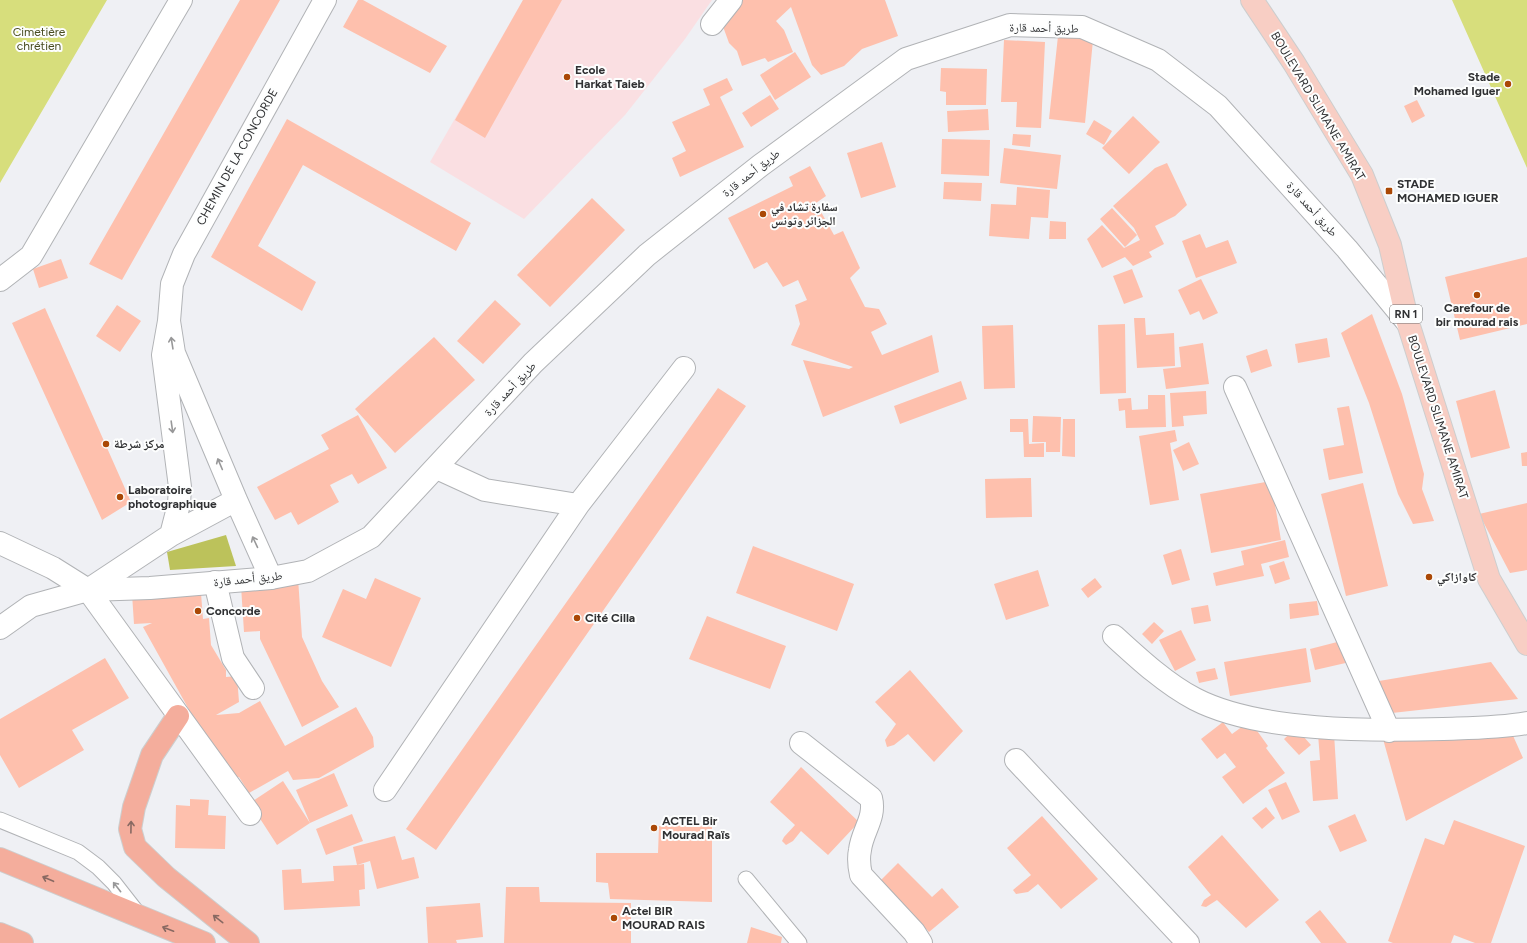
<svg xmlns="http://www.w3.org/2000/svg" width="1527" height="943" font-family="Figtree,'Noto Naskh Arabic',sans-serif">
	<rect width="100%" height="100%" fill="#eff0f4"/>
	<path fill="#fadfe2" d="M523,0h189l-27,39 -60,76 -101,104 -94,-57z"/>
	<path fill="#d7de7c" d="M0,0h107l-107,183z
		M1452,0h75v168z"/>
	<path fill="#bcc25b" d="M226,535l10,31 -66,4 -3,-18z"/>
	<path fill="#fec0ad" d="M240,0h40l-158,280 -33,-16z
		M358,0h5l84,46 -17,27 -87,-46z
		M523,0h39l-77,138 -30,-18z
		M742,0h143l13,36 -36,13 -18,17 -23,9 -9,-10 -21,-58 -15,14 8,9 9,22 -25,10 -3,-4 -23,8 -5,-15 -8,-8 -8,-22z
		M1058,36l35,4 -8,83 -36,-4z
		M1004,40l41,2 -4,86 -25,-1 1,-25h-16z
		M795,52l16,25 -36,23 -15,-25z
		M941,68l46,1 -1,36h-40v-13l-6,-1z
		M727,78l6,12 -13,7 24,50 -64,30 -8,-19 14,-7 -14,-29 38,-17 -7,-16z
		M770,95l9,14 -28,18 -9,-14z
		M1417,100l8,16 -13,7 -8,-17z
		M988,109l1,21 -41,2 -1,-21z
		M1133,116l27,26 -31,32 -27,-26z
		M287,119l184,104 -15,28 -153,-86 -45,81 58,36 -14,29 -91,-54z
		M1094,120l18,11 -8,14 -18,-11z
		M1013,134l18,1 -1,12 -18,-2z
		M942,139l48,1 -1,36 -48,-2z
		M882,142l14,45 -35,11 -14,-45z
		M1004,148l57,7 -4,34 -57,-6z
		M1167,163l20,42 -12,11 -20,10 9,18 -15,8 3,5 -19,9 -8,-9 -23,11 -15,-29 15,-14 22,23 16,-8 -6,-12 -21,-22 42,-38z
		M810,166l16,30 -10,7 18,32 9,-4 17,37 -10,10 15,29 14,2 8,15 -16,8 11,23 50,-20 7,37 -116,45 -20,-57 46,9 4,-2 -62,-22 9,-21 -5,-19 12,-5 -9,-20 -15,7 -16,-25 -13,7 -26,-51 65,-32 -4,-9z
		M944,182l38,1 -1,18 -38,-2z
		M1017,187l33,3 -2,28 -17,-1 -2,22 -40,-3 2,-32 25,1z
		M592,198l33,32 -75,77 -33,-32z
		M1112,208l25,27 -12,12 -25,-28z
		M1050,221l16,1v17h-17z
		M1200,234l6,14 22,-8 9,23 -41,15 -14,-37z
		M1527,257v67l-67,16 -15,-63z
		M61,259l7,19 -29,10 -6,-19z
		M1132,269l11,28 -19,7 -11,-28z
		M1201,279l17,34 -15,7 -4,-9 -9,4 -12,-25z
		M495,300l26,24 -38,40 -26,-23z
		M117,305l24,16 -21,31 -24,-16z
		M45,308l86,194 -29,18 -90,-197z
		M1372,314l30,80 22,80 -2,15 12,32 -21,3 -15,-30 -29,-91 -28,-70z
		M1134,318h11l1,17 28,-2 1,33 -38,2z
		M1125,324l1,69 -26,1 -2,-69z
		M1013,325l2,63 -31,1 -2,-63z
		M434,337l41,43 -80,73 -40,-44z
		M1327,338l3,19 -32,6 -3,-19z
		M1203,343l6,41 -43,5 -3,-20 18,-2 -2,-20z
		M1267,349l5,17 -21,7 -5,-17z
		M961,381l6,18 -67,25 -6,-18z
		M718,388l28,18 -310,444 -30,-21z
		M1495,390l15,58 -39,10 -15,-57z
		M1206,391l1,23 -24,2 1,10 -12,1 -2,-34z
		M1148,395h17l1,32 -40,1 -1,-18 -6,1 -1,-12 13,-1 1,12 16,-1z
		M1349,406l14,67 -34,7 -6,-31 21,-4 -7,-37z
		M358,415l29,53 -29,16 -6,-10 -22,11 9,17 -41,23 -7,-13 -16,8 -18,-33 72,-38 -8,-14z
		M1033,416l28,1 -1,35h-14v-10h-14z
		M1010,419h18l1,25 15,-1v14h-20l-1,-25h-13z
		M1063,419h12v38l-13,-1z
		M1175,430l2,11 -7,2 9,57 -29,5 -11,-69z
		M1189,442l10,22 -16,7 -10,-21z
		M1527,452v14h-5l-1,-13z
		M1031,478l1,39 -46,1 -1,-39z
		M1271,481l10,59 -70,13 -11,-59z
		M1363,483l25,103 -42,10 -25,-102z
		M1527,503v67l-17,3 -31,-59z
		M1285,540l4,17 -28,7 3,12 -48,10 -3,-13 31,-8 -3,-14z
		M753,546l101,38 -17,47 -101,-38z
		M1181,549l9,31 -18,5 -9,-30z
		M1284,561l6,18 -15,5 -6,-18z
		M1038,570l11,36 -43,14 -12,-36z
		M298,578l4,59 20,44 17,26 -37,20 -42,-88v-8l-16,1 -3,-46z
		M375,578l46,20 -30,69 -69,-30 21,-48 23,10z
		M1095,578l7,9 -14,11 -7,-9z
		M201,593l2,26 6,-1 2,27 15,25v7l11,-1 2,26 -23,13 23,-2 21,-12 25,45 71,-39 17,30 1,10 -55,31 -26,2 -5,-9 -39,22 -10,-16 -12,1 -84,-151 9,-4 -18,1 -2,-30z
		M1317,601l2,14 -29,4 -1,-15z
		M1208,605l3,16 -17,3 -3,-16z
		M707,616l79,30 -16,43 -81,-30z
		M1154,622l10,9 -12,13 -10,-10z
		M1181,630l15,30 -21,11 -16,-31z
		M1345,640l5,22 -35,8 -5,-21z
		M1306,648l5,34 -81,14 -6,-34z
		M105,658l24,40 -57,32 12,20 -65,38 -19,-33v-36z
		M1491,662l27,37 -126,14 -13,-32z
		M1215,668l3,11 -19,4 -3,-11z
		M910,670l53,61 -29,31 -26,-28 -14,11 -7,2 -2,-7 11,-16 -21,-22z
		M1250,721l18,25 -2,2 19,25 -42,31 -21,-27 14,-10 -11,-14 -8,6 -16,-20 22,-17 9,12z
		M1296,728l15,17 -12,10 -15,-16z
		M1510,729l13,29 -117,63 -23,-82z
		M1334,733l4,66 -25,2 -3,-40 10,-1 -2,-26z
		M801,767l58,55 -31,33 -27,-24 -8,10 -7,4 -4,-4 2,-4 11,-12 -25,-23z
		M334,773l14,33 -38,17 -14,-33z
		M283,781l27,42 -33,22 -27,-42z
		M1286,782l14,30 -18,8 -14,-30z
		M190,799l19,1 -1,15 18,1 -1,33 -50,-1 1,-43 14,1z
		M1266,807l9,11 -13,11 -10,-11z
		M352,814l11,27 -37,14 -10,-26z
		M1355,814l12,27 -27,11 -12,-26z
		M1042,816l56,63 -37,30 -23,-25 -10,8 -12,2 -3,-4 18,-15 -24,-27z
		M1454,820l71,26 -34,97h-16l-21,-8 -3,8h-58l-5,-2 37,-103 19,7z
		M712,825v77l-102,-3 -2,-16 -12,-1v-29h62l1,-27z
		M1222,835l57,65 -33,28 -29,-28 -11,7 -5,-1 3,-6 7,-5 -23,-28z
		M395,836l7,24 12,-3 5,21 -42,11 -7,-28 -13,4 7,-1 1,25 -6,1 1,16 -76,4 -2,-40 19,-1 1,14 32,-2 -1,-15 24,-1 -4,-18z
		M898,863l34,34 10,-9 17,19 -30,25 -49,-51z
		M506,887h33l1,15 91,1v40h-127z
		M480,903l3,34 -27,3 1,3h-29l-2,-36z
		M1320,910l27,33h-26l-16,-21z
		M751,927l31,10 -1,6h-34z"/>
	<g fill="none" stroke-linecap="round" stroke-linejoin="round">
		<g stroke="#b1b3b6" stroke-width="17">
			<path id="service" d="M0,820l78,32 20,15 16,16 25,32
				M746,879l53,64"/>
		</g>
		<g stroke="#b1b3b6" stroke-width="24">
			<path id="minor" d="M712,24l19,-24
				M0,280l31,-24 150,-256
				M169,321l3,-37 12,-30 141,-254
				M1235,387l154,344
				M437,468l48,22 93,15 106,-137
				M171,535l8,-31 1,-17 -17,-132 6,-34 5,32 62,147 35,78
				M215,582l18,76 20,30
				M88,590l162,224
				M0,628l31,-22 57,-16 83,-55 65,-35
				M1114,636c24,22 52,48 81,63 64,33 176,32 248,30 28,-1 56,-1 84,-6
				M801,743l70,55c5,20 -9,33 -11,52 -2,9 -1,16 1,25l53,57 7,11
				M1016,760l172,183
				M385,790l193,-285"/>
		</g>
		<g stroke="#b1b3b6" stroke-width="24">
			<path id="tertiary" d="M0,543l53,25 35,22 62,-2 121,-10 37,-7 63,-34 162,-174 114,-108 114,-90 145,-106 104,-34 72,2 76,33 60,46 129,143 61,74"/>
		</g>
		<g stroke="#cdcece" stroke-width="24">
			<path id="primary" d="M1252,0l42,63 68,112 28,70 18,78 81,256 38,65"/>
		</g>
		<g stroke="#cdcece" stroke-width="24">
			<path id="motorway" d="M178,716l-26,39 -18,52 -4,22 5,18 31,30 82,66
				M0,859l204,84
				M0,934l22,9"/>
		</g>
		<use href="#service" stroke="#fff" stroke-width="15"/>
		<use href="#minor" stroke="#fff" stroke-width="22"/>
		<use href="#tertiary" stroke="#fff" stroke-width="22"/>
		<use href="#primary" stroke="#f8cec4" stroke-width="22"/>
		<use href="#motorway" stroke="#f4ad9c" stroke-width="22"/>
	</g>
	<defs><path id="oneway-shaft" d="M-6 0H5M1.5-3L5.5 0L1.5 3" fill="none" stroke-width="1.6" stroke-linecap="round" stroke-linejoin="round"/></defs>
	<g stroke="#989899">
		<use href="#oneway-shaft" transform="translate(172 343) rotate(-99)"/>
		<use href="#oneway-shaft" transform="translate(172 427) rotate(82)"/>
		<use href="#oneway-shaft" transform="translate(220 464) rotate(-113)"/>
		<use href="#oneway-shaft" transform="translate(255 542) rotate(-115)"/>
		<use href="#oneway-shaft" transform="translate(117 887) rotate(-128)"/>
	</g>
	<g stroke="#886962">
		<use href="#oneway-shaft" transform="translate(131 827) rotate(-89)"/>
		<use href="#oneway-shaft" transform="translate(48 879) rotate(-157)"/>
		<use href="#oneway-shaft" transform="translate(218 919) rotate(-142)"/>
		<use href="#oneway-shaft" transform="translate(168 929) rotate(-159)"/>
	</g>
	<g fill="#aa4806" stroke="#fdfefe" stroke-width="1.5">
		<circle cx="567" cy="77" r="4"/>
		<circle cx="1508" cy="84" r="4"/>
		<rect x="1385" y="187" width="8" height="8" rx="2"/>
		<circle cx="763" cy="214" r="4"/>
		<circle cx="1477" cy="295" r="4"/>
		<circle cx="106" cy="444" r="4"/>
		<circle cx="120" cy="497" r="4"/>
		<circle cx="1429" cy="577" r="4"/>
		<circle cx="198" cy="611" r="4"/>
		<circle cx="577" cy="618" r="4"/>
		<circle cx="654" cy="828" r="4"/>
		<circle cx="614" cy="918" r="4"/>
	</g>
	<g text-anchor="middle" stroke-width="4" stroke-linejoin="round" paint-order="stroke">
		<rect fill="#fdfefe" stroke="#6e6e70" stroke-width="1" x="1390" y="305" width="32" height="18" rx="3"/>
		<g font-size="11" font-weight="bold" fill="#303133">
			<text x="1406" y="318">RN 1</text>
		</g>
		<g font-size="12" fill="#303133" stroke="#fdfefe">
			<text transform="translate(1044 28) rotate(1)" y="4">طريق أحمد قارة</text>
			<text transform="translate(1318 106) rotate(59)" y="4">BOULEVARD SLIMANE AMIRAT</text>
			<text transform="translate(237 157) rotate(-61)" y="4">CHEMIN DE LA CONCORDE</text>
			<text transform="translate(751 173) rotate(-38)" y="4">طريق أحمد قارة</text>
			<text transform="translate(1312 209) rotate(48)" y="4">طريق أحمد قارة</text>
			<text transform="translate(510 389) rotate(-47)" y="4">طريق أحمد قارة</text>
			<text transform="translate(1438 417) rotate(72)" y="4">BOULEVARD SLIMANE AMIRAT</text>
			<text transform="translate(248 579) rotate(-6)" y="4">طريق أحمد قارة</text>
		</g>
		<g font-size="12" fill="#484b20" stroke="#fdfefe">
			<text x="39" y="36">Cimetière<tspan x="39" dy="14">chrétien</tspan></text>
		</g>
		<g font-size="12" font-weight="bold" fill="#303133" stroke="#fdfefe" text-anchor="start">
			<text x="575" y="74">Ecole<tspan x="575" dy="14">Harkat Taieb</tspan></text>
			<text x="1500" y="81" text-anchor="end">Stade<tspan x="1500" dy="14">Mohamed Iguer</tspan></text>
			<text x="1397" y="188">STADE<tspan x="1397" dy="14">MOHAMED IGUER</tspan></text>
			<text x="771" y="211">سفارة تشاد في<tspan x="771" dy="14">الجزائر وتونس</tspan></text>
			<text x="1477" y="312" text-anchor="middle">Carefour de<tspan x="1477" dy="14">bir mourad rais</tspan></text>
			<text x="114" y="448">مركز شرطة</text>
			<text x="128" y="494">Laboratoire<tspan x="128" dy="14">photographique</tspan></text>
			<text x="1437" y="581">كاوازاكي</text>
			<text x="206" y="615">Concorde</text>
			<text x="585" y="622">Cité Cilla</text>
			<text x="662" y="825">ACTEL Bir<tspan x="662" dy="14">Mourad Raïs</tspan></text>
			<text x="622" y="915">Actel BIR<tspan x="622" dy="14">MOURAD RAIS</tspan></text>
		</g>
	</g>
</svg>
